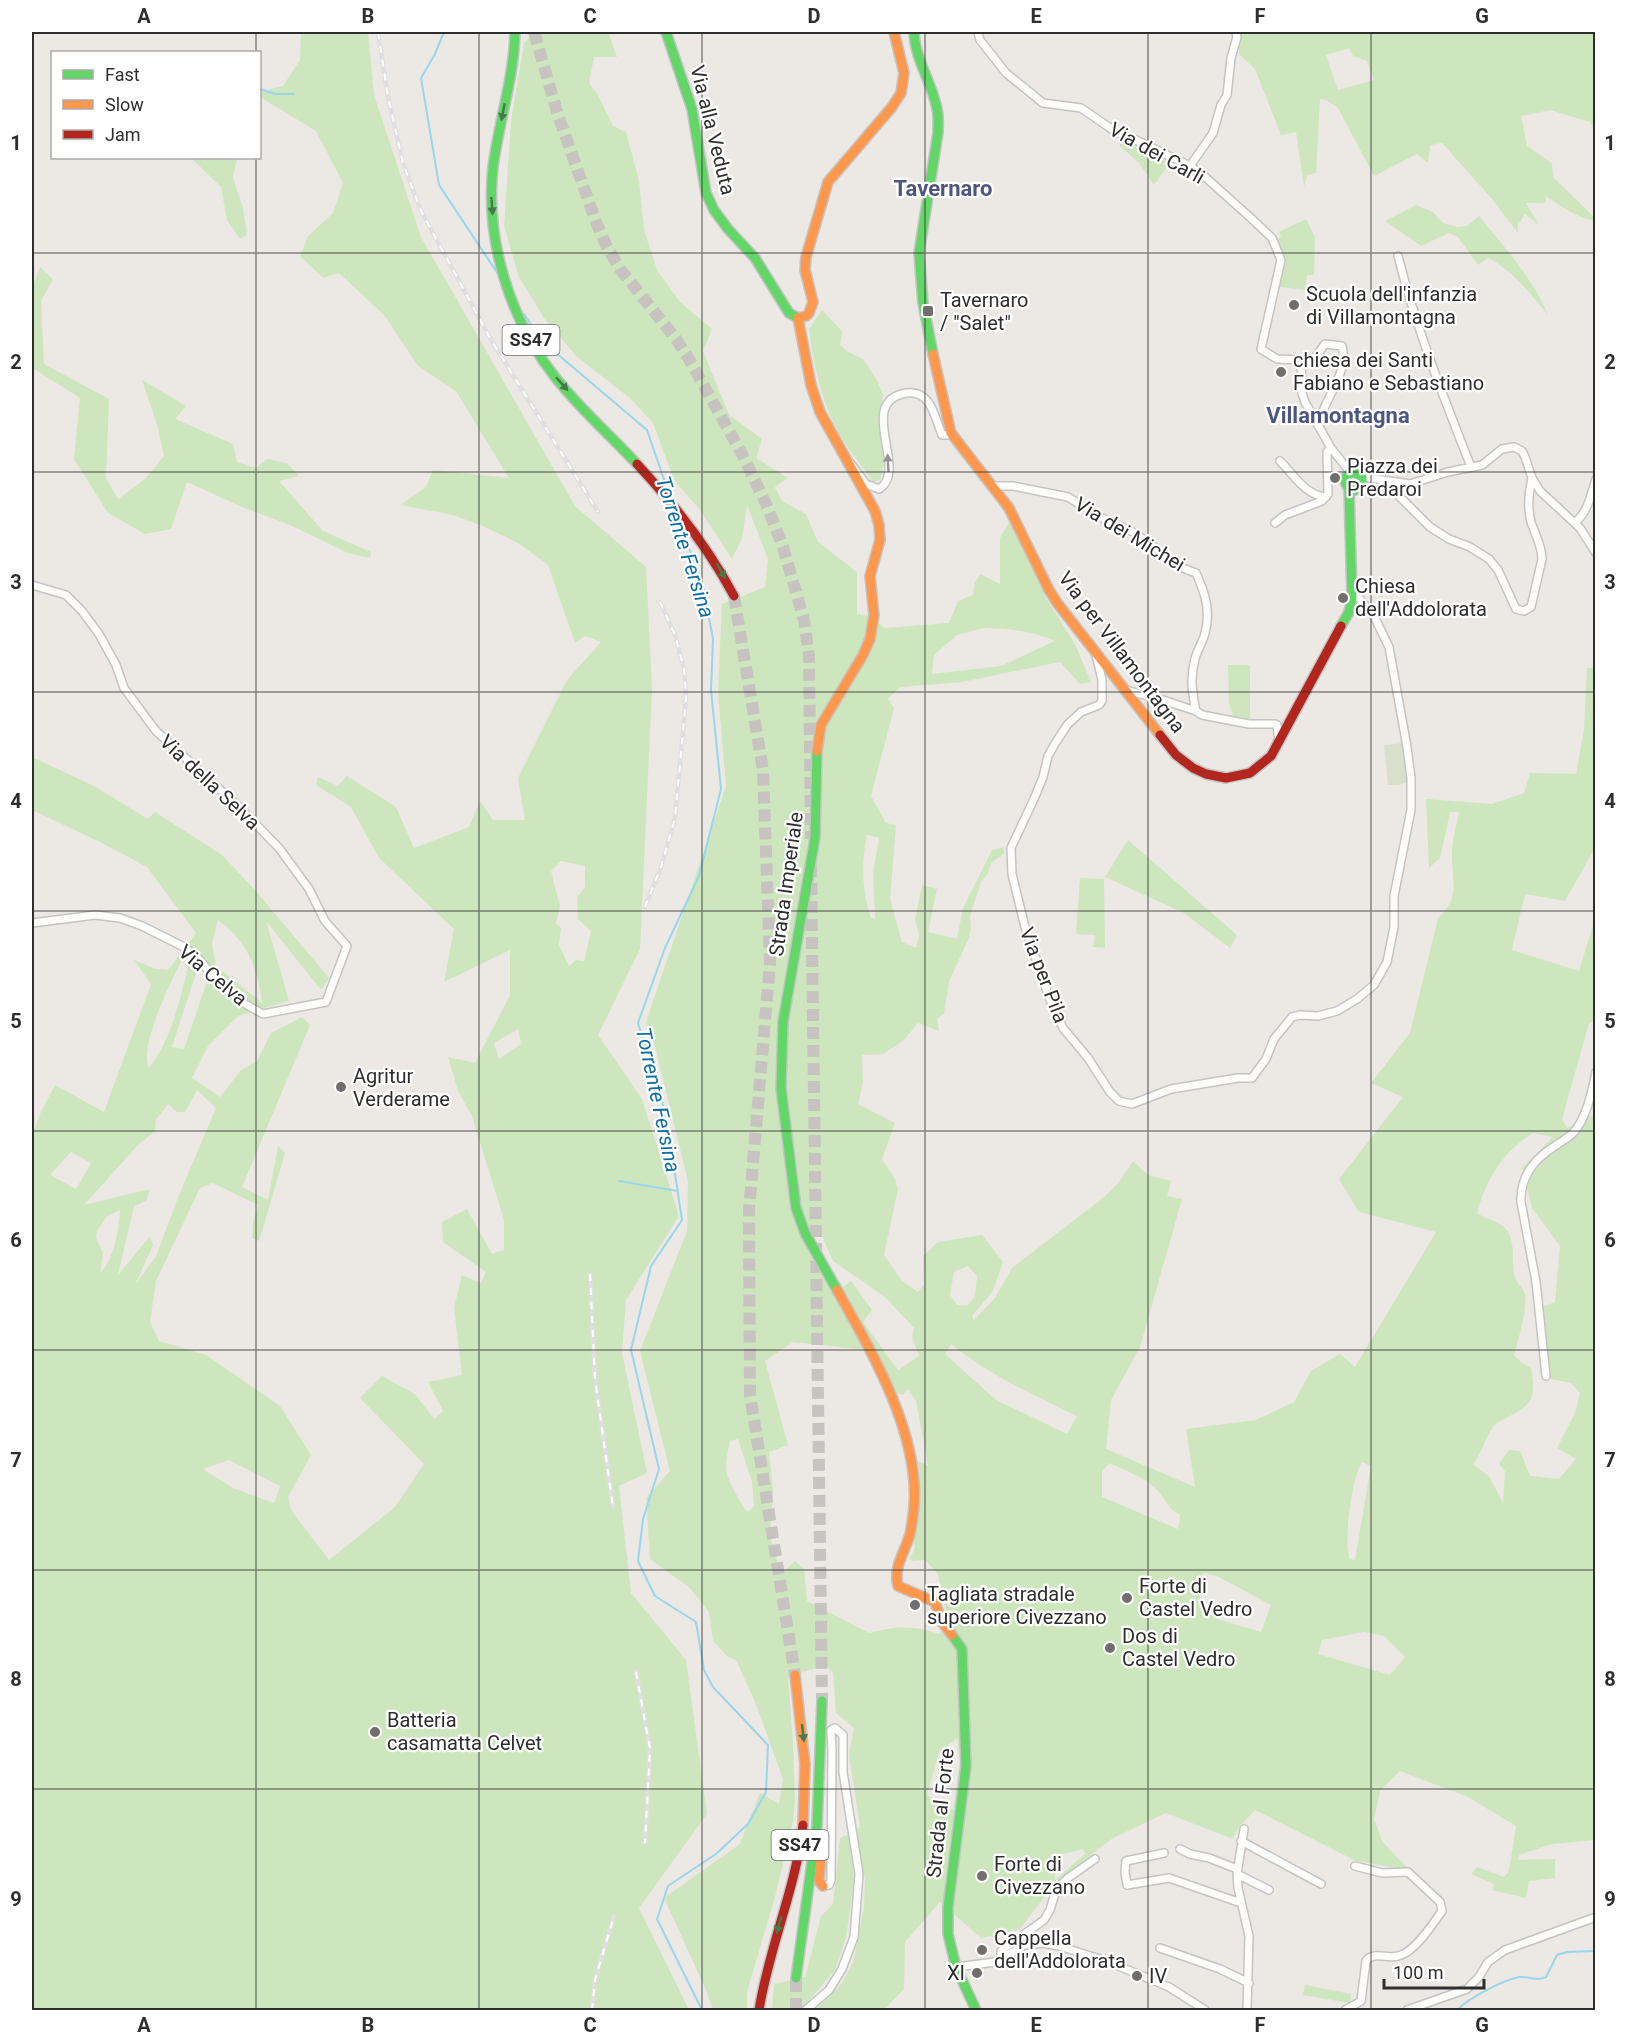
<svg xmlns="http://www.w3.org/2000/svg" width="1627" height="2042" font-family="Roboto,sans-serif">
	<rect width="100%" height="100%" fill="#ece8e4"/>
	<path fill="#cee6be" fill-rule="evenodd" d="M301,32h67l6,63 47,142 154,269 71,61 6,122 -12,260 -42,86 44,64 37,117 -53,84 -4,53 25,120 -28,13 12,107 55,67 21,154 -68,94 50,102h-657v-874l8,-22 15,-29 49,27 47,-128 -17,-24 22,9 12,1 28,-37 -49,-66 -47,-25 -68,-32v-53l62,29 54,33 7,-7 67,43 33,35 74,88 -8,12 -55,-69 23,80 -51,15 -30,30 -16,32 28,19 21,-27 16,-9 14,-28 31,-16 8,8 -68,162 26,13 10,-54 7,7 -26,88 -7,-3 1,-15 5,-18 -45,-22 -13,5 -44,93 -6,41 9,19 47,14 74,51 31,49 -23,42 3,13 38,50 66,-53 29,-43 -64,-66 22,-22 33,18 19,25 9,-8 -15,-29 34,-7 -8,-67 8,-33 19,8 5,-11 -43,-30 -1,-20 25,-13 25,45 12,-4v-30l-32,-104 -14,-25 -10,-34 27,6 35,-68v-45l-66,32 10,-53 -75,-71 -28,-51 -35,-22 2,-8 20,9 9,-10 49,31 18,41 55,-21 11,-26 13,19h32l-7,-42 49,-98 34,-38 -16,-6 -10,7 -27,-78 -30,-22 -33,-16 -32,-12 -53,-10 26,-18 7,-17 76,8 -53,-87 -38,-25 -33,-50 -46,-43 -16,5 -23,-22 8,-20 25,-23 10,-30 -27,-52 -56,-34v-9l7,2 16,-4 17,-26zM561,861l24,5v21l-8,10 1,22 13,12 -7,30 -8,-1 -7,6 -10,-21 2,-17 -5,-4 4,-18 -9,-35zM218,920c29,21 40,48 44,83l-46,-37 -4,-23zM184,956l6,2c-9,37 -17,79 -41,110 -11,-21 24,-91 35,-112zM197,963l15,4 -28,82 -12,-2 25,-77zM518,1029l3,15 -22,15 -5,-16zM197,1090l19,18 -37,87 -23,61 -21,29 18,-40 -3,-9 -32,39 16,-69 12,-5 4,-12 -66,16 54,-60 17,-14 1,-11 12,-16 9,8h8zM71,1152l20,11 -15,26 -26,-14zM120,1210c-1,20 -6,49 -20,63l3,-20 -7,-15 1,-7 10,-15zM229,1460l51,26 -6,17 -41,-15 -30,-19z
		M534,32h74l9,25h-23l-5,26 9,12 15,31 13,6 13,49 5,49 13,40 23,32 32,27 -9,22 26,64 33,24 -6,19 32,20 -13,9 7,14 24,13 12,28 39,30v42l11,2 17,12 64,-5 9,-22 15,-6 1,-10 6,-11 20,10v-46l11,-19 35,79 29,46 16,38 -11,2 -20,-22 -98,20 -62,5 -12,12 6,9 -23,88 15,27 10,2 -6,74 12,43 14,6 3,-14 -4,-15 7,-34 15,4 -9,43 29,7 6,-31 29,-58 12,-3v7l-13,9 -4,12 -6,7 -11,34 1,13 -2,9 -20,43 -5,32 -7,6 2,12 -21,-8 -14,17 -21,14 -21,1 1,27 -5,22 37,19 -13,36 13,20 3,10 -14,66 18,26 16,11 6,-7 -1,-29 15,-14 44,-7 21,27 -10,29 -21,25 2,4 21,-22 17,-30 92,-71 15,-15 14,-21 15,14 23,6 -4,15 15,3 -42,148 -29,53 -5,49 89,38 -9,-58 70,-9 38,-18 17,-31 29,-17 15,13 81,-135 -77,-20 -20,-33 64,-82 -32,-14 39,-50 28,-115c23,-22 14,-34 14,-63 0,-14 4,-29 7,-43h-9l-10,46 -11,10 -3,-69 66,5 32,-11 6,-20 46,1 8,-45 3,-61h8v180l-30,53 -40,-7 -13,56 67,21 16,-52v101l-6,3 -27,96 5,9 28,-14v726l-43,4 -33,11 -1,5 37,-1v19l-26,3 -3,17 -34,-8 2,-6 -23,-10 6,-7 27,10 5,-6 7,-45 -48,-29 -68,-26 -20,20 -6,28 8,22 27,29 -53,-9 -101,-51 -18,19 -4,10 -67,-26 -53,25 -58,45 -35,46 -39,9 -41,-36 -35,40 -1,47 -20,21h-69l27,-27 11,-20 11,-56 1,-27 -9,-50 4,-3 -11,-72 5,-27 -18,-15 -3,-40 -8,-8 -37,12 5,65 2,56 -2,23 -18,76 -28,95v18h-34l-7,-20 -42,-92 76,-54 20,-51 19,11 4,-25 -27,-75 -20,-44 -8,-3 -15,-16 -4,-29 -19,-24 -40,-29 -4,-61 24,-27 -30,-120 47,-120 1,-49 -33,-136 -9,-24 80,-236 -8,-94 4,-88 43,-17 3,-28 -21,-54 -5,33 -10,21 -32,-49 -26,-30 -21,-57 -23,-25 -53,-41 -33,-39 -25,-41 -15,-51 7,-105 13,-78zM984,628c25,1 48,2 71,13l-54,25 -69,8 2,-19 23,-20zM867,835l12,3 -6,35 2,46 -4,-1c-9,-27 -10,-55 -4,-83zM1533,1133l20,4 -31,31 10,40 28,38 -5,56 -13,5 9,72 20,4 9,10 -5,20 -18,35 19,11 -17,20 -29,-3 -10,-25 -11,-1 -10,14 6,7 -2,32 -14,-27 -16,-12c10,-12 11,-25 20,-37 3,-5 10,-7 15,-10 26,-12 28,-22 23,-49l-10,-6 -7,-7c4,-13 14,-49 11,-61 -2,-7 -10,-12 -11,-20 -2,-13 1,-30 -6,-42 -7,-12 -20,-11 -31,-19 10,-35 25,-60 56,-80zM813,1234h8l12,27 52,36 29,31 -2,9 7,19 -21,14 -35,-48 9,-12 -21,-29 -8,6 -13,-19zM968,1266l9,10 -2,20 -8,10 -10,-1 -7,-10 4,-23zM793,1342l83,9 20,42 7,2 5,-6 8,12 12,65 -10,-5 2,18 -1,28 -6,34 2,7 -5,10 2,3 13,-1 13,14 10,47 -9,13c-26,-9 -43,-8 -70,-1l-62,-32 -3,-32 -9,-8 -14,13 -11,-37 3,-46 -4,-39 19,-7 -23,-84zM951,1344c38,31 82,51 126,72l-10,18 -71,-34 -51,-46zM738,1439l14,43 2,24 -6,6c-6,-5 -9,-13 -13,-20 -12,-23 -10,-26 -5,-51zM1362,1462l9,4 -16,94 -5,-1c-7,-18 2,-81 12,-97zM1109,1463c15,7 33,13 46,25 10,9 12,21 25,27l-2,14 -76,-32v-25zM1205,1573l14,4 52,28 -10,27 -41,-12 -18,-10 -6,-33zM1364,1632l20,4 21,21 -15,18 -72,-21 4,-14zM957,1738l3,22 -7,50 -26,-15 12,-42zM1083,1849l2,5 -30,26v-24z
		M1239,32h356v99l-5,-9 -40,-12 -29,6 6,30 25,17 1,14 42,41v3c-16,-2 -35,-15 -49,-25l-1,7h-19l13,22 -14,-11 -7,11v8l-26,-34 -50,-56 -12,2 -2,18 -11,-9 -43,22 -36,-68 -12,-8 -6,-1 -4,74 -9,2 -3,12 -8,-55 -15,3 -26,-66 -16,-15zM1349,48l4,8 14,5 7,19 -36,10 -12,-35z
		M1123,139l48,22 -17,24 -15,-22 -19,-17 -1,-3z
		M191,158h46l-4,20 10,30 4,27 -7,4 -13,-19 -6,-33z
		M1416,205l17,7 10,11 14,4 10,-1 12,-10c25,31 54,62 69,99 -18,-22 -35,-44 -60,-57l-10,7 -20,-28 -9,-4 -28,13 -36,-25z
		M1306,219l9,18 -1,38h-7l-2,15 -25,-3c4,-21 6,-28 -4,-47l5,-3 -2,-5z
		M40,267l13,12 -12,22 3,63 65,35 -3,79 12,21 27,-20 19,-23 -7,-31 -15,-45 44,26 -11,13 58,25 4,18 19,6 11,-9 20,4 12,13 -20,5 44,50 48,21 -1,6 -22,-5 -58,-28 -48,-18 -55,-25 -16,47 -26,5 -37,-21 -34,-54 6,-61 -46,-29 -2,-23v-58z
		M822,310l20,21 -2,14 8,7 15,7 14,21 6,15 -4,33 5,33 -3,18 -8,3c-9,-14 -21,-28 -30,-42 -21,-34 -29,-72 -34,-111z
		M1228,665h22v55l-16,-1 -5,-16z
		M1128,840l109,95 -7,13 -46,-35 -79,-36z
		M1080,878l24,1 1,69 -12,-1 2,-12 -19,-1z
		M849,1834l5,46 -8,58 -11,32 -34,40h-29l2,-26 31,-7 16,-61 12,-12 7,-66z
		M1305,1985l46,9 -1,9 -47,-8z"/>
	<path fill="#d8e0cc" d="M1404,743l4,39 -9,3h-11l-4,-40z"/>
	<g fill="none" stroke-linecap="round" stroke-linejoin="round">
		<path stroke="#99d6ec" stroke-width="2" d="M444,32l-9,22 -14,24 18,107 59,89
			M260,89l15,5h19
			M524,314l18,27 105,89 21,61
			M679,521l24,65 10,53 -2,51 10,99 -22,87 -34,72 -27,75 23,72 11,59 10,66 -31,46 -20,84 28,119 -16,50 -5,42 17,35 41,26 8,48 9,17 55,58 -2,47 -18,32 -32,30 -48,32 -11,33 45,91
			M619,1181l59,10
			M1457,2010c12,-12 46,-30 62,-33 11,-1 16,5 27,0l11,-22 10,-3 29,-1"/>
		<path stroke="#c6c3c0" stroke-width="12" stroke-dasharray="12 6" stroke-linecap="butt" d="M534,32l24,83 38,107 10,23 14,24 56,70 13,20 54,97 24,50 16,41 21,73 5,36 2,183
			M734,596l29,174 7,193 -21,247 1,185 45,280
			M811,865l11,836
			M796,2010v-32"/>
		<g stroke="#c5c4c5" stroke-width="10">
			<path id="street" d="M978,32l2,8 26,33 37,30 38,5 35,24 20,8 54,26 14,10 48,43 20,19 9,22 -20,89 16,10 24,1 1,33 3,9 26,46 19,24
				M1190,166l23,-33 8,-28 6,-10 4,-37 6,-21 -1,-5
				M1398,256c18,72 46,142 73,211
				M1301,360l13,-1 11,-15 17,2c7,29 -18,52 -24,79
				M1280,461c14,14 25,34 46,36
				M851,464l15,20 13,5c31,-18 -24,-87 27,-96 25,-4 29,25 36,42h5l4,-2
				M1362,477l48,7 38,-12 34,-7 20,-16 12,-2 8,4 3,6 7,21 8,13 40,37 16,25
				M1394,483l3,11 33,33 19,12 21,8 19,12 9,11 18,39 8,2 7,-4 11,-48c0,-13 -7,-25 -11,-37 -4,-16 -2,-29 1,-44
				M992,486h21l55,11 34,21 31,14 23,16 24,19 16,6c9,20 15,38 9,60 -2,9 -8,17 -10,26 -5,18 -3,34 1,52l-36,-12 -35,-9
				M1575,522c13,-9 16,-28 21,-43
				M1275,523l10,-8 37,-14 6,-7 -1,-42 4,-4
				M32,585l34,10 16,16 17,23 17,31 8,23 32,43 83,76 40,41 30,41 16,32 22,25 -21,56 -63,12 -18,-10 -27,-22 -20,-24 -14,-11 -42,-21 -22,-8 -25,-3 -63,8
				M1096,655l6,25v21l-3,4 -18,7 -13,12 -12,18 -8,14 -5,21 -9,22 -23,49 1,26 13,53 25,73 13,28 25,30 22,34 9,9 13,3 39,-15 67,-11h14l14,-19 8,-20 18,-22 8,-2 18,1 19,-5 20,-12 17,-14 13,-23 7,-35v-31l17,-86v-32l-4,-31 -18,-100 -15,-31 -21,-25
				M1196,711l6,4 47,9h26l2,1 2,18
				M1546,1376l-10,-94 -15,-80c-1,-26 13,-43 34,-56 6,-5 14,-8 19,-14 13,-15 18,-41 22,-60
				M1244,1829l-7,45 1,14 11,48 -2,74
				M1241,1841l80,43
				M1180,1849l10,5 19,4 28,11
				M1164,1853l-38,8 -1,11 2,13 42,-7 72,25
				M1237,1874l32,16
				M1160,1948l60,21 29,14
				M1001,1958v-7l43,-31 6,-10 6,-20 12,-12 27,-19
				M956,1967l39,-5 30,-17 18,-2 16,3 50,16 60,25 36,23
				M806,2010l23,-20 13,-21 12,-32 5,-63 -16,-102v-37l-8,-7 -4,2 1,21 -1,129 -2,5 -6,1
				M1345,2010l16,-9 5,-40c7,-10 21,-2 32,-5 16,-3 35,-32 44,-45l-2,-9 -32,-30 -26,1 -27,-7
				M1407,2010l60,-21 12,-12 9,-15 17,-12 91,-33"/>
		</g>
		<g stroke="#c5c4c5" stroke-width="12">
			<path id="fast" d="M515,32c-1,46 -16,89 -22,135 -8,73 17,153 62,210 25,32 55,58 82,87
				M666,32l26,77 14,84 8,17 14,19 27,29 34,55 9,5
				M914,32c1,28 18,50 23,77 2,8 1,16 1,24l-19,120 4,50 10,51
				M1341,626l8,-14 3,-14 -3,-109 -5,-9 6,-8 9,2 3,3v8l-6,5 -7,-1
				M817,751l-2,87 -32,184 -2,66 15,120 9,25 32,57
				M952,1635l10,14 4,117 -18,141v27l8,33 20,43
				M796,1978l21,-152 5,-125"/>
		</g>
		<g stroke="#c5c4c5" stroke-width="12">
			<path id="slow" d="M798,318l13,67 9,27 55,99 4,14 1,15 -10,36 4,39 -4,24 -7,16 -42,70 -4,26
				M798,318l8,-2 3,-3 4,-11 -8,-32 1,-13 22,-75 64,-75 9,-14 3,-20 -10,-41
				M933,354l18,79 58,75 40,82 9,14 102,131
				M837,1290c35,62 83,144 77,217 -1,9 -2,19 -4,27 -5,18 -17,33 -12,52l37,16 7,20 10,13
				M795,1675l10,89 -2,61
				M821,1855l-2,26 4,5"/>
		</g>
		<g stroke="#c5c4c5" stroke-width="12">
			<path id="jam" d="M637,464c38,41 71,83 97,132
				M1160,735l16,20 17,13 13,6 20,4 24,-5 21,-17 70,-130
				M759,2010c10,-63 37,-122 44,-185"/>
		</g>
		<use href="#street" stroke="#fcfcfb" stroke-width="7"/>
		<use href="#fast" stroke="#63d668" stroke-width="9"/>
		<use href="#slow" stroke="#ff974d" stroke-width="9"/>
		<use href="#jam" stroke="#b3261e" stroke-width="9"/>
		<g stroke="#dfdfe1" stroke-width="4.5">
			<path id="rail" d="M378,32l10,65 15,66 18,48 69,127 108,174
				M645,907l16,-40 14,-49 11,-120 -2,-29 -9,-34 -15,-33
				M590,1274l5,105 18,128
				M636,1672l14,77 -5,94
				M592,2010l3,-30 19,-64"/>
		</g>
		<use href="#rail" stroke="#fff" stroke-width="2" stroke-dasharray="7" stroke-linecap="butt"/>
	</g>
	<defs><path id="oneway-solid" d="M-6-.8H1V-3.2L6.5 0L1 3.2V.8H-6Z" transform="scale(1.5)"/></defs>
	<g fill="#467a48">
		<use href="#oneway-solid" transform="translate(503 112) rotate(101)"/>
		<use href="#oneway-solid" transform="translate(492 206) rotate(86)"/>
		<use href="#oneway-solid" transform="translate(562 384) rotate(49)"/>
		<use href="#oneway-solid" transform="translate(721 571) rotate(60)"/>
		<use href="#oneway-solid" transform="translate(803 1733) rotate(83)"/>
		<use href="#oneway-solid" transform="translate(779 1925) rotate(106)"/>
	</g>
	<use fill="#959594" href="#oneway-solid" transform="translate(888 463) rotate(-93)"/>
	<path fill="none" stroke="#2e2e2e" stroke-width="1.5" stroke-opacity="0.55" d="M256,32v20M479,32v1978M702,32v1978M925,32v1978M1148,32v1978M1371,32v1978M256,158v1852M32,253h1564M32,472h1564M32,692h1564M32,911h1564M32,1131h1564M32,1350h1564M32,1570h1564M32,1789h1564"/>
	<g fill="#706f6e" stroke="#fff" stroke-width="2">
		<circle cx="1294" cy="305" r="6"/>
		<rect x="922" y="305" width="12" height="12" rx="3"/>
		<circle cx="1281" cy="372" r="6"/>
		<circle cx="1335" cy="478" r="6"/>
		<circle cx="1343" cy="598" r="6"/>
		<circle cx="341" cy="1087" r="6"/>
		<circle cx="1127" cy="1598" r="6"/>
		<circle cx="915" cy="1605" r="6"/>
		<circle cx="1110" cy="1648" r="6"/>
		<circle cx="375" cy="1732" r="6"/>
		<circle cx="982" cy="1876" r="6"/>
		<circle cx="982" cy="1950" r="6"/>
		<circle cx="977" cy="1973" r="6"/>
		<circle cx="1137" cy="1976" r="6"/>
	</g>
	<g text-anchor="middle" stroke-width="4.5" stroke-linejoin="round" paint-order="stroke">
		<g fill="#fff" stroke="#6d6d6d" stroke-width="1.5">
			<rect x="502.5" y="325" width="57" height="30" rx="4.5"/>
			<rect x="771.5" y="1830" width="57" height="30" rx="4.5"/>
		</g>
		<g font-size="18" font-weight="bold" fill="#2e2e2e">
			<text x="531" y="346">SS47</text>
			<text x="800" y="1851">SS47</text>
		</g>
		<g font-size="20" fill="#2e2e2e" stroke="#fff">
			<text transform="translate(713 130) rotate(76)" y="7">Via alla Veduta</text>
			<text transform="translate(1157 153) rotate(29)" y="7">Via dei Carli</text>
			<text transform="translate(1130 534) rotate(31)" y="7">Via dei Michei</text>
			<text transform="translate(1122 652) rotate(53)" y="7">Via per Villamontagna</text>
			<text transform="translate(210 782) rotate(43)" y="7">Via della Selva</text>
			<text transform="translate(786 884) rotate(-82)" y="7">Strada Imperiale</text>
			<text transform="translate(213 975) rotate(40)" y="7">Via Celva</text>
			<text transform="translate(1044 975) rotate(69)" y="7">Via per Pila</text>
			<text transform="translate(940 1813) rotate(-84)" y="7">Strada al Forte</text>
		</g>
		<g font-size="20" fill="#2e2e2e" stroke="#fff" text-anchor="start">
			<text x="1306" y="301">Scuola dell'infanzia<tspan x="1306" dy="23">di Villamontagna</tspan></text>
			<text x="940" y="307">Tavernaro<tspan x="940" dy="23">/ "Salet"</tspan></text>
			<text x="1293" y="367">chiesa dei Santi<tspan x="1293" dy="23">Fabiano e Sebastiano</tspan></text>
			<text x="1347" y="473">Piazza dei<tspan x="1347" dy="23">Predaroi</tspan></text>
			<text x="1355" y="593">Chiesa<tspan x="1355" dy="23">dell'Addolorata</tspan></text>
			<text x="353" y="1083">Agritur<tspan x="353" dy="23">Verderame</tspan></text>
			<text x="1139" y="1593">Forte di<tspan x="1139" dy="23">Castel Vedro</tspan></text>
			<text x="927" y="1601">Tagliata stradale<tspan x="927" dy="23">superiore Civezzano</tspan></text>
			<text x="1122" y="1643">Dos di<tspan x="1122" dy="23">Castel Vedro</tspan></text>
			<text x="387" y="1727">Batteria<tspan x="387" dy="23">casamatta Celvet</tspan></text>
			<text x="994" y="1871">Forte di<tspan x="994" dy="23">Civezzano</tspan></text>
			<text x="994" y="1945">Cappella<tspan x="994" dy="23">dell'Addolorata</tspan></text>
			<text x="965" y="1980" text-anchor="end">XI</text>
			<text x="1149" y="1983">IV</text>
		</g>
		<g font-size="21" font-style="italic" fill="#0d6fa3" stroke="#fff">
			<text transform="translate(685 547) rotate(72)" y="7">Torrente Fersina</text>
			<text transform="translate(658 1100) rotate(78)" y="7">Torrente Fersina</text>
		</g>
		<g font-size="22" font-weight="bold" fill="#4d5680" stroke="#fff">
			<text x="943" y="196">Tavernaro</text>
			<text x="1338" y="423">Villamontagna</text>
		</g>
	</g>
	<rect width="1627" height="2042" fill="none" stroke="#ffffff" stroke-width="66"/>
	<rect x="51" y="51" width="210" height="108" fill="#ffffff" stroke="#ababab" stroke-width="1.5"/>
	<rect x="63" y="70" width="30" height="9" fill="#63d668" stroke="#ababab" stroke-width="1.5"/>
	<text x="105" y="81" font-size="18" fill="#2e2e2e">Fast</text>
	<rect x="63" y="100" width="30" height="9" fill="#ff974d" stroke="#ababab" stroke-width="1.5"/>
	<text x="105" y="111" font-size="18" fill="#2e2e2e">Slow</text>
	<rect x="63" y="130" width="30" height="9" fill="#b3261e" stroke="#ababab" stroke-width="1.5"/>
	<text x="105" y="141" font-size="18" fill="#2e2e2e">Jam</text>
	<path d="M1384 1979v9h100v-9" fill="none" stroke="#2e2e2e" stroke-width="3"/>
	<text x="1393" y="1979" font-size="18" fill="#2e2e2e" stroke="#ffffff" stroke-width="4.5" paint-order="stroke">100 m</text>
	<rect x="33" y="33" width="1561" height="1976" fill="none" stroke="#2e2e2e" stroke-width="2"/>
	<g font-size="20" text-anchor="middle" font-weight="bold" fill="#2e2e2e">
		<text x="144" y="23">A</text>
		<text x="368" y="23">B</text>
		<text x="590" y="23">C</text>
		<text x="814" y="23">D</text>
		<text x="1036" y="23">E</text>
		<text x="1260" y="23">F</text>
		<text x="1482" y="23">G</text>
		<text x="16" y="150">1</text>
		<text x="1610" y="150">1</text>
		<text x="16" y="369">2</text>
		<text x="1610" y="369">2</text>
		<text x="16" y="589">3</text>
		<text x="1610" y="589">3</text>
		<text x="16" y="808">4</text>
		<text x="1610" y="808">4</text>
		<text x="16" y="1028">5</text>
		<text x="1610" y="1028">5</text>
		<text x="16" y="1247">6</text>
		<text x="1610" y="1247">6</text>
		<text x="16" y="1467">7</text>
		<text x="1610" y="1467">7</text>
		<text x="16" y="1686">8</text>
		<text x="1610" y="1686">8</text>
		<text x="16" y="1906">9</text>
		<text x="1610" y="1906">9</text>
		<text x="144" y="2032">A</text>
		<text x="368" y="2032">B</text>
		<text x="590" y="2032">C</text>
		<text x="814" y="2032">D</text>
		<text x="1036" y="2032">E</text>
		<text x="1260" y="2032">F</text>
		<text x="1482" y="2032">G</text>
	</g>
</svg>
